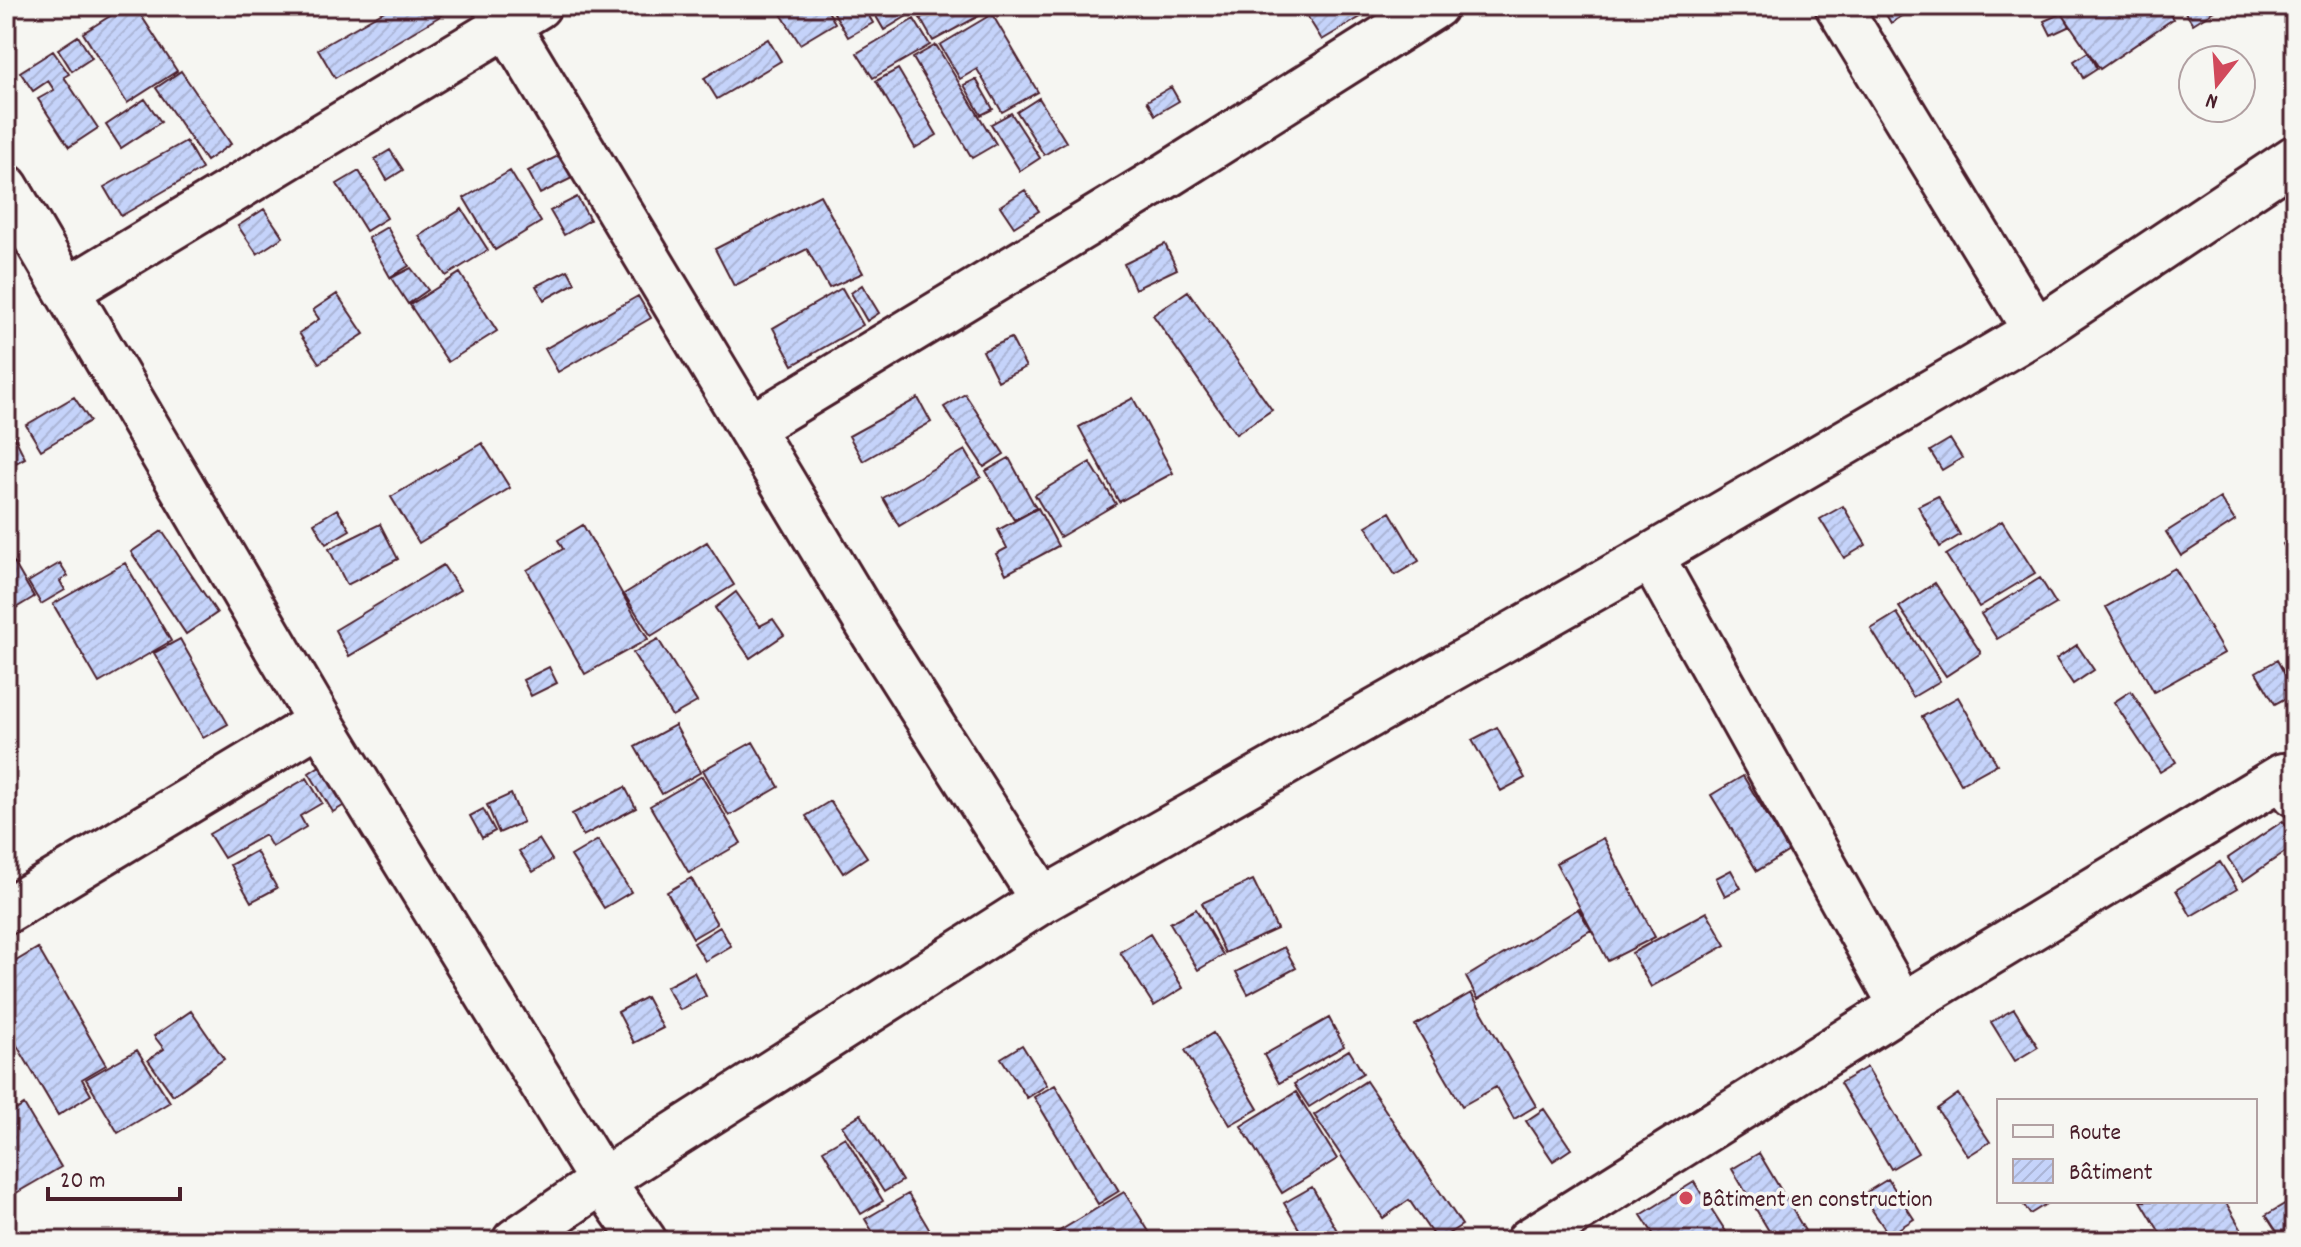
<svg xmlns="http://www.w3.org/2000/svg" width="2301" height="1247" font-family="Dekko,sans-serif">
	<defs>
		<pattern id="building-hatch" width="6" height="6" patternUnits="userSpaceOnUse" patternTransform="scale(2)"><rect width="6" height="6" fill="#c5d3fa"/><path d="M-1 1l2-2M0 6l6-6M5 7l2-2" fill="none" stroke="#abb5d6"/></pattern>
	</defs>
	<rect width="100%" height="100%" fill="#f6f6f2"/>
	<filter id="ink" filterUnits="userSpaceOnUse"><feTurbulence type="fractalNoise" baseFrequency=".0125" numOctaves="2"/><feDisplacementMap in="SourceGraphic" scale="16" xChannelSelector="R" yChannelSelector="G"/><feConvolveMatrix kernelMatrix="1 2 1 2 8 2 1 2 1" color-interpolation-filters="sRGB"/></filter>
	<g filter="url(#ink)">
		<path fill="url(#building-hatch)" stroke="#4a1f2b" stroke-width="2" d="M126,6h9l42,65 -50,32 -44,-70z
			M393,6l61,2 -119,70 -17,-29z
			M776,6h49l10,17 -35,21z
			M830,6h33l10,17 -25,14z
			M870,6h38l4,7 -28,17z
			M942,6h44l2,5 -55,30 -13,-23z
			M1301,6h78l-57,34z
			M1881,6h37l-27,17z
			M2057,6h107l9,13 -73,50z
			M2181,6h34l2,3 -24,15z
			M2062,13l8,13 -19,9 -7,-14z
			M992,14l46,78 -36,20 -25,-43 -17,10 -20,-34z
			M914,19l16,26 -57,33 -16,-25z
			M78,36l14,22 -20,13 -14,-22z
			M768,39l13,22 -64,38 -13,-21z
			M936,45l60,99 -24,14 -59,-100z
			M53,51l16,23 -5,3 34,51 -29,19 -31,-48 16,-9 -6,-9 -15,10 -13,-19z
			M2088,52l9,17 -14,9 -9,-17z
			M898,69l39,66 -22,13 -39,-67z
			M181,71l50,73 -25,17 -50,-73z
			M976,79l17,30 -12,6 -17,-30z
			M1171,87l8,14 -24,14 -8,-14z
			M1039,98l27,44 -22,13 -27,-43z
			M145,99l16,23 -40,26 -15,-23z
			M1011,113l29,45 -20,13 -29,-47z
			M186,141l16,28 -81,47 -17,-29z
			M390,150l13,20 -16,10 -12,-21z
			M566,152l12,23 -38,19 -12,-23z
			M359,171l28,47 -21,13 -29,-47z
			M510,171l31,51 -46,28 -31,-52z
			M1025,190l14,21 -25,16 -14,-21z
			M820,195l43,78 -34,15 -22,-39 -73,37 -19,-37z
			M577,197l13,23 -26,15 -14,-24z
			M264,209l19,28 -26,17 -19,-28z
			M462,209l26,41 -42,26 -27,-40z
			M387,227l22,39 -19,11 -22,-39z
			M1165,244l12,25 -42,20 -11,-25z
			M411,268l17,22 -20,14 -17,-26z
			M568,270l7,13 -31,17 -8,-14z
			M460,273l37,58 -49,31 -38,-57z
			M862,285l17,28 -12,8 -16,-28z
			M842,288l21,37 -70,40 -20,-37z
			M1188,291l84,119 -36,24 -83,-119z
			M337,294l27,40 -45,29 -20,-30 20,-14 -6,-9z
			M638,296l13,22 -93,54 -13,-23z
			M1011,338l15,29 -28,14 -15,-30z
			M965,394l39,60 -20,13 -40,-60z
			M74,397l16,24 -49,29 -15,-25z
			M918,398l13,24 -68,39 -14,-25z
			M1133,398l40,75 -54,29 -40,-75z
			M14,436l11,22 -19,10v-27z
			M1950,439l12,19 -20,12 -12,-19z
			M482,443l28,45 -91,55 -28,-46z
			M965,450l16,27 -82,49 -16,-28z
			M1009,458l27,50 -22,12 -28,-49z
			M1090,462l26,42 -56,33 -25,-42z
			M1938,496l22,39 -20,12 -22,-41z
			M2220,498l15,23 -54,35 -15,-24z
			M1843,506l23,39 -22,13 -24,-39z
			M1038,508l20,38 -52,28 -10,-20 11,-6 -9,-18z
			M337,509l13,21 -24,14 -12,-21z
			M1390,512l29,49 -24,14 -29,-49z
			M2002,521l33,52 -56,34 -33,-52z
			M380,524l18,35 -51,26 -18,-36z
			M583,525l65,114 -63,35 -58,-104 36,-21 -5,-9z
			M162,531l55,82 -31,21 -55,-82z
			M2295,537v28l-12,-21z
			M707,542l27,43 -83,51 -27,-42z
			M6,549l28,48 -28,17z
			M60,563l8,13 -8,5 5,9 -24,14 -13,-22z
			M125,563l46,78 -72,42 -46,-79z
			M443,565l17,25 -111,66 -14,-26z
			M2175,568l49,85 -70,39 -48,-85z
			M2040,578l16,26 -59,35 -16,-25z
			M1935,583l46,70 -35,23 -47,-69z
			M736,592l24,34 13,-7 11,16 -34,23 -35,-50z
			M1897,613l43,68 -27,16 -42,-68z
			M180,639l48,85 -25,14 -49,-85z
			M658,639l39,63 -25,14 -39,-63z
			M2077,645l17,25 -21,14 -17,-25z
			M2277,660l18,33 -20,11 -19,-32z
			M549,667l8,16 -26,13 -8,-16z
			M2131,691l45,71 -16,10 -46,-70z
			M1958,697l39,67 -36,20 -39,-67z
			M675,725l26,47 -39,22 -27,-47z
			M1497,727l28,51 -24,13 -29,-51z
			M753,742l26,45 -50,29 -26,-46z
			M329,760l24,40 -20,12 -24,-39z
			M702,776l39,67 -52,30 -39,-67z
			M1743,776l46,75 -32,20 -46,-76z
			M307,778l15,25 -22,13 6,11 -34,20 -7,-12 -41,23 -15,-24z
			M625,787l11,21 -53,28 -11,-22z
			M511,794l12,28 -24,11 -12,-28z
			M830,801l37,56 -24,16 -37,-57z
			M483,809l12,22 -13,7 -12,-22z
			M2283,821l12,18v6l-52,36 -15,-23z
			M1603,838l52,99 -47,24 -52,-98z
			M539,839l13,21 -19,12 -14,-21z
			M598,840l33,52 -27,16 -33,-52z
			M256,851l21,37 -26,14 -21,-37z
			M2220,862l17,27 -46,27 -15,-26z
			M1731,870l10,18 -16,8 -9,-18z
			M691,878l26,46 -24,14 -26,-46z
			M1253,880l24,49 -52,24 -23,-50z
			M1196,909l27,46 -25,15 -28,-47z
			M1578,909l13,21 -113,69 -12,-22z
			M1707,912l19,33 -75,42 -19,-34z
			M720,927l11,19 -26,15 -11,-18z
			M1150,934l33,54 -29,18 -34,-54z
			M1284,947l12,21 -48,26 -12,-22z
			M38,948l68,117 -24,14 9,16 -33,20 -52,-88v-60z
			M694,972l12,24 -26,14 -14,-23z
			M1471,993l65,113 -22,13 -18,-32 -34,19 -47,-81z
			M646,997l17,31 -29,15 -16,-31z
			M2014,1009l24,38 -23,14 -24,-39z
			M191,1011l33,48 -51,36 -25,-35 16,-11 -10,-13z
			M1329,1018l15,28 -65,37 -15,-28z
			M1213,1033l45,76 -28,16 -45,-75z
			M1022,1045l25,40 -20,13 -26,-40z
			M137,1050l33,52 -52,31 -32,-54z
			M1349,1050l14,23 -54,34 -15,-23z
			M1867,1067l51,86 -27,16 -51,-86z
			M1366,1081l96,144 -25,16 -28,-41 -26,18 -69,-103z
			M1055,1085l64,106 -21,13 -64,-107z
			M1296,1092l41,67 -55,34 -41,-67z
			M1958,1094l32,48 -22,14 -31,-47z
			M24,1105l37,62 -50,29 -5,-8v-72z
			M1544,1109l27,40 -18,12 -27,-40z
			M861,1114l41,67 -18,11 -42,-66z
			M845,1137l38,64 -22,13 -38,-64z
			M1759,1153l52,88h-36l-43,-72z
			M1888,1179l26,40 -25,16 -27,-40z
			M1694,1182l38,59h-74l-17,-26z
			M1312,1187l31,54h-37l-22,-38z
			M1124,1192l31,49h-37l-3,-5 -8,5h-64z
			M908,1194l24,40 -13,7h-41l-13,-22z
			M2293,1199l2,31 -14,8 -15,-23z
			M2021,1201h30l-21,13z
			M2141,1201h84l23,40h-83z
			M6,1219l15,22h-15z"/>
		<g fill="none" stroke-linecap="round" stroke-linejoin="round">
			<g stroke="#4a1f2b" stroke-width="50">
				<path id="minor" d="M496,6l378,628 169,266
					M1838,6l198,325
					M6,187l314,535 282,459 42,60
					M68,290l470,-284
					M750,428l419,-254 266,-168
					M1651,556l251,450
					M6,911l314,-189
					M515,1241l87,-60 441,-281 608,-344 385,-225 259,-173
					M1529,1241l373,-235 381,-230 12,18"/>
			</g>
			<use href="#minor" stroke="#f6f6f2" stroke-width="44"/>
		</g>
	</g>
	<circle fill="#d1495b" stroke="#f6f6f2" stroke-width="3" cx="1686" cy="1198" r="8"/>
	<g text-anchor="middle" stroke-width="7" stroke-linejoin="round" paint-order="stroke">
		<g font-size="24" fill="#4a1f2b" stroke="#f6f6f2" text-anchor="start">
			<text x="1702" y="1206">Bâtiment en construction</text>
		</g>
	</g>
	<rect width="2301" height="1247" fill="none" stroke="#f6f6f2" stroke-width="32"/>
	<rect x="16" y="16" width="2269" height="1215" fill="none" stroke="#4a1f2b" stroke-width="3" filter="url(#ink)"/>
	<rect x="1997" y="1099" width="260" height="104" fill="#f6f6f2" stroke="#b1a0a2" stroke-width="2"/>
	<rect x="2013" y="1125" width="40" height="12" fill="#f6f6f2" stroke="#b1a0a2" stroke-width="2"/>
	<text x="2069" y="1139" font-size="24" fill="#4a1f2b">Route</text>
	<rect x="2013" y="1159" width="40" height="24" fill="url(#building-hatch)" stroke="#b1a0a2" stroke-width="2"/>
	<text x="2069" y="1179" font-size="24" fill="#4a1f2b">Bâtiment</text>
	<g transform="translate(2217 84) rotate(197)"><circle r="38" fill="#f6f6f2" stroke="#b1a0a2" stroke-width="2"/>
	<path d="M0-6L14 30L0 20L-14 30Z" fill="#d1495b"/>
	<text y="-12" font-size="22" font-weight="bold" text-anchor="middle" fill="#4a1f2b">N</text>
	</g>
	<path d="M48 1187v12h132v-12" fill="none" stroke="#4a1f2b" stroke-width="4"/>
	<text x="60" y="1187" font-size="24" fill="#4a1f2b" stroke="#f6f6f2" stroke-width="6" paint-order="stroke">20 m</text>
</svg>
